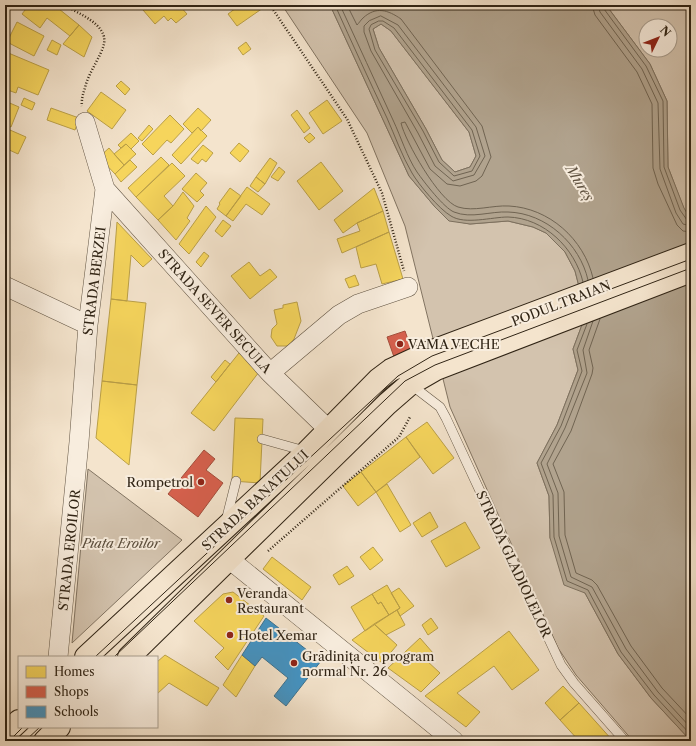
<svg xmlns="http://www.w3.org/2000/svg" width="696" height="746" font-family="'Libre Caslon Text',serif">
	<rect width="100%" height="100%" fill="#f4e4cd"/>
	<filter id="stains"><feTurbulence type="fractalNoise" baseFrequency=".005" numOctaves="4"/><feColorMatrix values="0 0 0 0 .2 0 0 0 0 .09 0 0 0 0 .02 0 0 0 .5 -.17"/></filter>
	<radialGradient id="worn" r=".72"><stop offset=".6" stop-color="#630" stop-opacity="0"/><stop offset="1" stop-color="#630" stop-opacity=".3"/></radialGradient>
	<path fill="#d3c3ae" stroke="#827462" fill-rule="evenodd" d="M282,5h48l79,171 26,31 14,13 21,4 38,-3 25,6 13,6 19,19 10,19 11,43 -13,35 5,21 -21,55 -20,38 12,33 1,42 35,55 33,61 33,44 40,43h-58l-57,-66 -18,-27 -108,-241 -45,-181 -38,-93z
		M606,5h85v215l-7,-11 -16,-42 -1,-66 -17,-37zM646,26h24v24h-24z
		M381,24l10,7 78,101 7,24 -6,11 -15,5 -13,-12 -16,-31 -47,-81 -6,-19z
		M88,469l94,71 -110,103z"/>
	<path fill="#b1a38e" stroke="#7d705e" fill-rule="evenodd" d="M330,5h276l44,59 17,37 1,66 16,41 7,12v521l-40,-43 -33,-44 -33,-61 -21,-8 -14,-47 -1,-42 -12,-33 20,-38 21,-55 -5,-21 13,-35 -11,-43 -10,-19 -19,-19 -13,-6 -25,-6 -38,3 -21,-3 -14,-14 -26,-31zM381,24l10,7 78,101 7,24 -6,11 -15,5 -13,-12 -16,-31 -47,-81 -6,-19z"/>
	<path fill="#f6d55c" stroke="#bba047" d="M29,5h25l25,20 -9,11 -23,-18 -7,10 -18,-14z
		M149,5h30l8,9 -11,9 -5,-5 -3,3 -4,-5 -9,8 -12,-14z
		M240,5h21l2,3 -26,18 -9,-12z
		M17,22l27,14 -10,20 -27,-14z
		M79,25l13,12 -8,20 -21,-13z
		M52,40l9,5 -4,10 -10,-5z
		M246,42l5,7 -8,6 -5,-7z
		M6,52l43,18 -11,25 -20,-8 -2,6 -11,-4z
		M121,81l9,8 -5,6 -9,-9z
		M101,92l25,18 -14,19 -25,-18z
		M24,98l11,5 -3,7 -11,-5z
		M327,100l15,21 -19,13 -14,-21z
		M5,101l14,6 -8,20 -6,-2z
		M51,108l28,10 -4,12 -28,-10z
		M198,108l13,12 -10,11 -3,-4 -6,6 -9,-9z
		M297,110l13,18 -6,5 -13,-18z
		M170,115l14,14 -13,14 -4,-3 -14,15 -11,-11z
		M149,125l4,4 -11,12 -4,-3z
		M198,127l9,9 -26,28 -9,-9z
		M10,130l16,7 -8,17 -13,-6v-6z
		M131,133l8,8 -8,8 -5,-5 -5,4 -3,-3z
		M310,133l5,5 -6,5 -5,-5z
		M239,143l10,8 -9,11 -10,-9z
		M126,144l10,10 -12,11 -10,-11z
		M203,145l10,8 -7,9 -4,-3 -4,5 -7,-5z
		M109,148l15,17 -9,9 -16,-17z
		M161,157l8,8 -33,32 -8,-9z
		M270,158l7,5 -12,21 -9,-7z
		M130,160l7,7 -16,15 -6,-8z
		M321,162l22,29 -24,19 -22,-29z
		M172,163l13,13 -21,20 9,10 -15,14 -22,-23z
		M279,167l6,5 -7,9 -7,-4z
		M196,173l11,10 -7,8 4,4 -7,7 -15,-13z
		M256,177l9,7 -7,8 -8,-6z
		M247,187l23,17 -8,11 -16,-11 -13,17 -7,-5z
		M230,188l11,8 -15,20 -9,-7 3,-5 -1,-1z
		M374,188l9,23 -26,12 -14,10 -9,-13z
		M183,192l11,14 -7,12 3,3 -14,19 -18,-20 15,-14z
		M206,206l10,11 -27,37 -10,-10z
		M383,211l6,21 -47,21 -5,-14 23,-8 -3,-8z
		M223,220l8,6 -9,11 -7,-6z
		M117,222l35,37 -9,8 -12,-12 -4,46 -16,-2z
		M389,232l14,47 -21,5 -6,-20 -15,4 -5,-21z
		M204,252l5,4 -8,11 -5,-5z
		M249,262l11,14 10,-7 7,8 -27,22 -19,-23z
		M355,275l4,10 -10,3 -4,-9z
		M111,299l35,4 -9,82 -35,-4z
		M297,302l4,19 -7,18 -6,7h-11l-6,-9 1,-8 5,-5 -3,-14 9,-2v-3z
		M239,353l20,19 -45,59 -23,-18z
		M225,360l5,4 -14,18 -5,-5z
		M102,381l35,4 -8,80 -33,-27z
		M235,418l28,1 -3,64 -28,-2z
		M427,422l27,36 -21,16 -27,-37z
		M406,437l14,20 -44,35 -15,-20z
		M361,472l15,20 -18,14 -15,-20z
		M387,484l24,41 -11,7 -24,-40z
		M430,512l8,15 -16,10 -9,-14z
		M465,522l15,26 -34,19 -15,-26z
		M373,547l10,13 -13,10 -10,-13z
		M272,557l39,30 -9,13 -39,-31z
		M347,566l7,10 -15,9 -6,-10z
		M387,585l13,23 -11,7 -8,-13 -3,2 -6,-10z
		M399,588l15,18 -14,10 -3,-6 3,-2 -9,-15z
		M233,592l31,24 -36,54 -13,-13 9,-9 -30,-27 29,-27z
		M372,594l6,10 3,-2 8,13 -24,16 -14,-24z
		M397,610l8,15 -19,10 -12,-11z
		M431,618l7,10 -10,7 -6,-10z
		M374,624l23,21 -15,18 -30,-23z
		M509,631l30,39 -27,20 -18,-24 -37,27 23,19 -14,15 -41,-31z
		M420,638l13,15 -7,7 14,13 -19,19 -33,-24z
		M165,655l54,33 -12,18 -38,-23 -12,11v-32z
		M242,655l13,11 -19,31 -13,-12z
		M563,686l16,17 -19,17 -15,-17z
		M579,703l34,38h-34l-19,-21z"/>
	<path fill="#d6604d" stroke="#a44e3c" d="M405,331l7,20 -18,6 -7,-20z
		M204,450l11,9 -9,11 17,13 -25,34 -30,-23z"/>
	<path fill="#4393c3" stroke="#3d728f" d="M266,618l55,43 -35,45 -12,-10 14,-18 -26,-21 -7,9 -13,-11z"/>
	<g fill="none" stroke-linecap="round" stroke-linejoin="round">
		<path stroke="#706452" stroke-width="1" d="M335,5c17,38 34,75 52,113 8,18 15,38 25,55 7,12 27,36 39,43 14,9 41,1 57,1 36,1 67,31 75,65
			M340,5c18,38 35,77 53,115 8,17 14,37 24,52 7,10 27,36 37,40 17,7 37,-1 54,0 38,1 72,32 80,68
			M347,5l10,20c2,-2 3,-4 6,-7 13,-12 25,-8 38,1l81,107 9,31 -9,19 -6,5 -16,5 -13,-2 -17,-15 -25,-47 -4,1c4,18 38,78 57,84 16,5 34,-2 51,-1 40,2 75,33 84,72
			M592,5l3,10 42,57 15,32 1,64 5,16 19,41 6,6 8,1
			M598,5l2,7 42,57 16,34 2,66 16,44 7,11 8,2
			M603,5l1,4 42,57 17,35 1,66 16,43 7,10 4,1
			M381,16l17,9 78,102 9,29 -11,19 -21,6 -18,-15 -17,-33 -47,-82 -7,-19v-6l5,-5z
			M379,21h4l11,7 78,102 8,26 -8,15 -18,5 -15,-14 -16,-31 -48,-81 -6,-21 2,-4z
			M600,319l-11,31 4,18 -1,6 -21,57 -18,33 11,28 1,43 11,38 16,7 5,5 34,61 31,42 29,31
			M593,321l-10,29 4,23 -22,55 -18,36 11,29 1,43 12,41 21,10 34,62 32,43 33,36
			M587,324l-10,26 5,21 -21,55 -20,37 12,32 1,42 13,44 21,9 33,62 33,43 37,40"/>
		<g stroke="#615443" stroke-width="10">
			<path id="lane" d="M410,384l30,23 6,11 115,247 13,18 51,58
				M262,439l43,12
				M226,521l10,-40"/>
		</g>
		<g stroke="#615443" stroke-width="20">
			<path id="street" d="M105,189l165,184 59,57
				M5,286l83,39
				M270,373l69,-58 19,-11 50,-17
				M229,559l225,182
				M58,657l21,-215 9,-117 17,-136 -20,-67"/>
		</g>
		<g stroke="#302415" stroke-width="24">
			<path id="primary" d="M86,657l221,-205 72,-73 12,-9 39,-18 261,-98
				M129,657l258,-253 23,-20 26,-15 255,-98
				M5,734l14,-13
				M45,741l14,-14"/>
		</g>
		<path stroke="#302415" stroke-width="2.5" stroke-dasharray="1 2" stroke-linecap="butt" d="M64,5c13,8 44,19 40,39 -3,12 -14,27 -18,40 -2,8 -5,14 -4,22
			M270,5l77,114 35,74 22,78
			M268,551l131,-114 11,-20"/>
		<use href="#lane" stroke="#f8edde" stroke-width="9"/>
		<use href="#street" stroke="#f8edde" stroke-width="19"/>
		<use href="#primary" stroke="#f4e4cd" stroke-width="22"/>
		<path stroke="#302415" stroke-width="1" d="M95,657l303,-281 34,-20 259,-97
			M114,657l291,-276 30,-16 256,-97
			M9,741l14,-14
			M25,741l15,-14"/>
	</g>
	<g fill="#8f2418" stroke="#f8edde" stroke-width="1.5">
		<circle cx="400" cy="344" r="4"/>
		<circle cx="201" cy="482" r="4"/>
		<circle cx="229" cy="600" r="4"/>
		<circle cx="230" cy="635" r="4"/>
		<circle cx="294" cy="663" r="4"/>
	</g>
	<g text-anchor="middle" stroke-width="4" stroke-linejoin="round" paint-order="stroke">
		<g font-size="13" fill="#302415" stroke="#f8edde">
			<text transform="translate(94 281) rotate(-83)" y="5">STRADA BERZEI</text>
			<text transform="translate(561 303) rotate(-21)" y="5">PODUL TRAIAN</text>
			<text transform="translate(215 311) rotate(48)" y="5">STRADA SEVER SECULA</text>
			<text transform="translate(255 500) rotate(-43)" y="5">STRADA BANATULUI</text>
			<text transform="translate(69 550) rotate(-84)" y="5">STRADA EROILOR</text>
			<text transform="translate(514 564) rotate(65)" y="5">STRADA GLADIOLELOR</text>
		</g>
		<g font-size="13" fill="#302415" stroke="#f8edde" text-anchor="start">
			<text x="408" y="349">VAMA VECHE</text>
			<text x="193" y="487" text-anchor="end">Rompetrol</text>
			<text x="237" y="598">Veranda<tspan x="237" dy="15">Restaurant</tspan></text>
			<text x="238" y="640">Hotel Xemar</text>
			<text x="302" y="661">Grădinița cu program<tspan x="302" dy="15">normal Nr. 26</tspan></text>
		</g>
		<g font-size="13" font-style="italic" fill="#594c3b" stroke="#f8edde">
			<text x="121" y="548">Piața Eroilor</text>
		</g>
		<g font-size="14" font-style="italic" fill="#5d503f" stroke="#f8edde">
			<text transform="translate(580 183) rotate(58)" y="5">Mureș</text>
		</g>
	</g>
	<rect width="696" height="746" fill="none" stroke="#f4e4cd" stroke-width="20"/>
	<rect x="6" y="6" width="684" height="734" fill="none" stroke="#302415" stroke-width="2"/>
	<rect x="10" y="10" width="676" height="726" fill="none" stroke="#302415"/>
	<rect x="18" y="656" width="140" height="72" fill="#f8edde" stroke="#a89d8e"/>
	<rect x="26" y="666" width="20" height="12" fill="#f6d55c" stroke="#a89d8e"/>
	<text x="54" y="676" font-size="12" fill="#302415">Homes</text>
	<rect x="26" y="686" width="20" height="12" fill="#d6604d" stroke="#a89d8e"/>
	<text x="54" y="696" font-size="12" fill="#302415">Shops</text>
	<rect x="26" y="706" width="20" height="12" fill="#4393c3" stroke="#a89d8e"/>
	<text x="54" y="716" font-size="12" fill="#302415">Schools</text>
	<g transform="translate(658 38) rotate(47)"><circle r="19" fill="#f8edde" stroke="#a89d8e"/>
	<path d="M0-3L7 15L0 10L-7 15Z" fill="#8f2418"/>
	<text y="-6" font-size="11" font-weight="bold" text-anchor="middle" fill="#302415">N</text>
	</g>
	<rect width="100%" height="100%" filter="url(#stains)"/>
	<rect width="100%" height="100%" fill="url(#worn)"/>
</svg>
